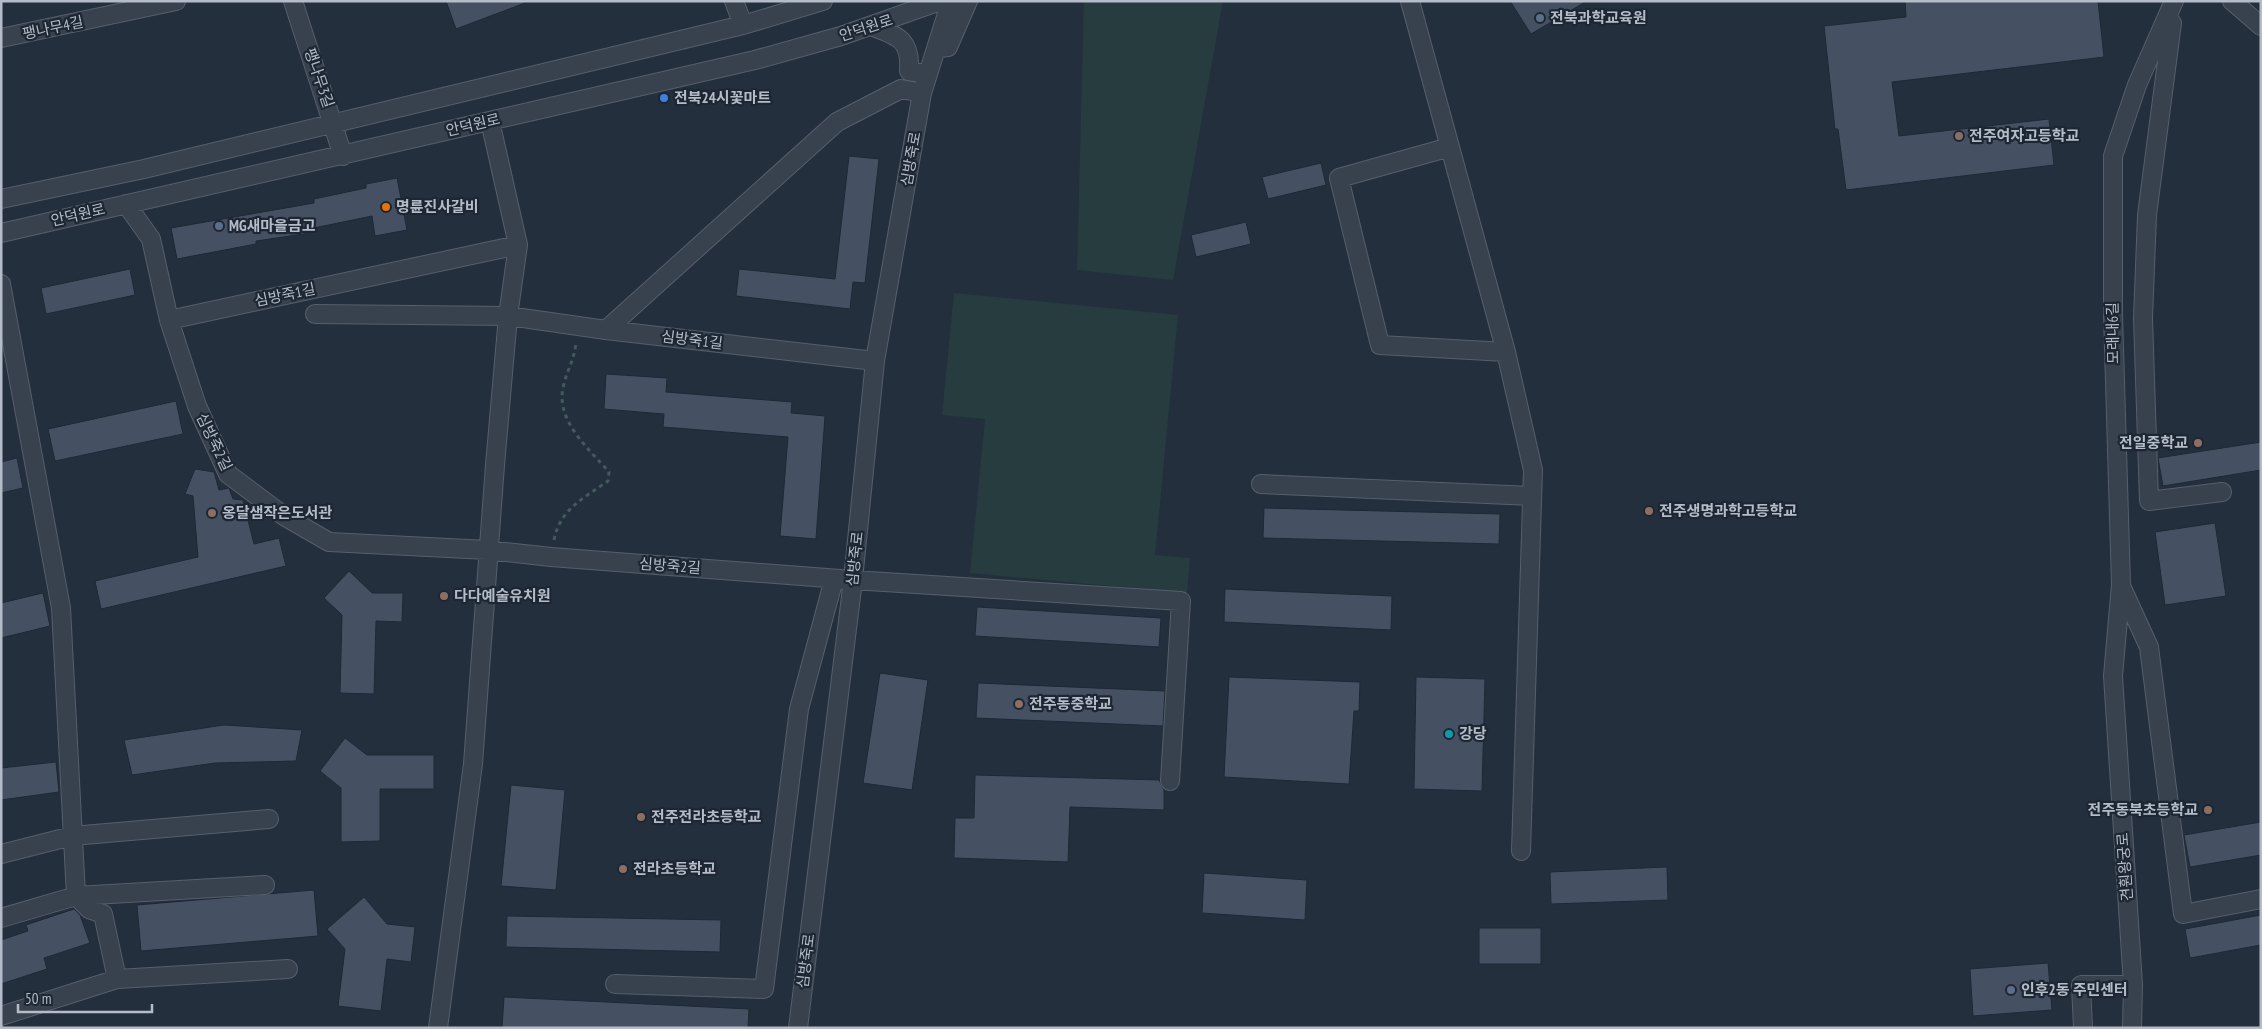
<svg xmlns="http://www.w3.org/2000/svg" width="2262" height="1029" font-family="'PT Sans Narrow','Noto Sans KR',sans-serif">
	<rect width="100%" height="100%" fill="#242f3e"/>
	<path fill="#263c3f" d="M1084,1h139l-50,279 -96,-10z
		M954,293l224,22 -23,240 35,3 -3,35 -217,-20 15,-154 -43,-4z"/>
	<path fill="#455162" stroke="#1f2835" d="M446,1h79v2l-69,26z
		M1510,1h77l-56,33z
		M1905,1h193l6,56 -212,25 7,54 150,-17 5,46 -208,25 -8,-61h-3l-11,-103 82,-9z
		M849,156l30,3 -14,124 -12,-1 -3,27 -114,-13 3,-27 96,10z
		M1321,163l5,22 -58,14 -6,-22z
		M397,178l10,52 -32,6 -3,-20 -68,14v4l-48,7v3l-79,15 -6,-31 143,-25v-4l52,-11v-4z
		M1246,222l5,22 -55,13 -5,-22z
		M130,269l5,26 -89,19 -5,-26z
		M606,374l61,4 -1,14 126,10 -1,11 34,3 -9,123 -36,-3 8,-99 -125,-10 1,-13 -60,-5z
		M176,401l7,33 -128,27 -7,-32z
		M2261,442v28l-98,16 -5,-28z
		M17,458l6,30 -22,5v-31z
		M195,469l19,3 5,18 10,-2 4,11 10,1 11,44 25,-6 7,28 -185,43 -6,-28 103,-24 -5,-61 -8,-2z
		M1264,508l236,6 -1,30 -236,-6z
		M2215,523l11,73 -61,9 -10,-73z
		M349,571l23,22h31l-1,29 -26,-1 -2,73 -34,-1 2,-78 -18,-17z
		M1225,589l167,7 -1,34 -167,-8z
		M43,593l7,33 -49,12v-35z
		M977,607l184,11 -2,29 -184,-11z
		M880,673l48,7 -16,110 -49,-7z
		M1229,677l131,5 -1,29h-5l-5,73 -125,-7z
		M1416,677l69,2 -3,112 -68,-2z
		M978,683l187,8 -2,35 -187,-8z
		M224,725l78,5 -6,31 -81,2 -83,12 -8,-35z
		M345,738l22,17h67v34h-54v52l-39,1v-54l-21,-17z
		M56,762l3,30 -58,8v-32z
		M975,775l184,5 5,10v20l-94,-3 -2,55 -114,-4 1,-40h19z
		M511,785l54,5 -9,100 -55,-4z
		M2261,822v33l-71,12 -6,-32z
		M1667,867l1,33 -117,4 -1,-32z
		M1204,873l103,7 -2,40 -103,-7z
		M314,890l4,46 -177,15 -4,-46z
		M364,897l23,27 28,3 -4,35 -24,-3 -6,52 -43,-5 7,-57 -18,-20z
		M74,909l6,6 10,28 -46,15 3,11 -46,15v-44l27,-9 -2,-6z
		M2261,915v30l-71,13 -5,-29z
		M507,916l214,4 -1,32 -214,-5z
		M1479,928h62v36h-62z
		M2048,963l4,47 -79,6 -3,-47z
		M504,997l245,12 -1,19h-246z"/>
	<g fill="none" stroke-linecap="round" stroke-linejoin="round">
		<g stroke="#565f6c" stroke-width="20">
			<path id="minor" d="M293,1l50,155
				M734,1l9,24
				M1410,1l96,351 27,118 -12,381
				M2232,1l29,25
				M2172,23l-25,192 -4,103 6,183 73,-9
				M871,26c27,10 40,13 38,45l19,3
				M1,38l175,-37
				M939,48l9,-1 20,-46
				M1450,147l-111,31 41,167 126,7
				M1,199l143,-30 599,-144 80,-24
				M126,204l25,35 18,81 28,86 31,68 56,42 45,26 159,8 63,7 302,23 328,21 -11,180
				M1,233l754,-173 86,-24 99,-35
				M1,284l60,324 15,288 13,13 14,5 14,65 171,-10
				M315,314l193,2 98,14 269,31
				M169,320l349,-75
				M606,330l231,-208 64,-33 21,4
				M1261,484l271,12
				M2121,586l28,61 34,267 78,-15
				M1,854l71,-18 197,-17
				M1,918l75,-22 189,-11
				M615,984l149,5 35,-280 35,-130
				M1,1016l116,-37
				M438,1028l35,-264 22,-299 13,-149 10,-71 -28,-124
				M798,1028l55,-448 22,-219 47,-268 29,-92
				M2083,1028l-2,-43h52
				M2132,1028l1,-43 -20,-309 8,-91 -8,-271v-158l24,-71 37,-84"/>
		</g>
		<path stroke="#44595c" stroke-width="3" stroke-dasharray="4 4" stroke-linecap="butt" d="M554,540c6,-31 30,-42 54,-59l1,-9c-20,-23 -53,-51 -46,-84 3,-16 11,-27 13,-45"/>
		<use href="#minor" stroke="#38414e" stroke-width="18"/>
	</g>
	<g fill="#5c6f8a" stroke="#1d2633" stroke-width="2">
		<circle cx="1540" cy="18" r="5"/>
		<circle cx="219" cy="226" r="5"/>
		<circle cx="2011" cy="990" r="5"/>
	</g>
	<circle fill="#3f7fe0" stroke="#1d2633" stroke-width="2" cx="664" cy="98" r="5"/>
	<g fill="#8d6e63" stroke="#1d2633" stroke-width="2">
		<circle cx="1959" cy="136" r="5"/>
		<circle cx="2198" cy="443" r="5"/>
		<circle cx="1649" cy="511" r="5"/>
		<circle cx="212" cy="513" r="5"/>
		<circle cx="444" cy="596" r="5"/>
		<circle cx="1019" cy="704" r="5"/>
		<circle cx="2208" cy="810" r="5"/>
		<circle cx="641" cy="817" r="5"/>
		<circle cx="623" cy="869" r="5"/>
	</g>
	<circle fill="#e8710a" stroke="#1d2633" stroke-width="2" cx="386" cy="207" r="5"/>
	<circle fill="#0f9aa8" stroke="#1d2633" stroke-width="2" cx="1449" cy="734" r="5"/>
	<g text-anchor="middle" stroke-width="4.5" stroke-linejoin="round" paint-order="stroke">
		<g font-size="15" font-weight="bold" fill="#b4bcc9" stroke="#1d2633" text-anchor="start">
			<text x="1550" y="23">전북과학교육원</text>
			<text x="674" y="103">전북24시꽃마트</text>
			<text x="1969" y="141">전주여자고등학교</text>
			<text x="396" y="212">명륜진사갈비</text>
			<text x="229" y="231">MG새마을금고</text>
			<text x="2188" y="448" text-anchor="end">전일중학교</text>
			<text x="1659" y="516">전주생명과학고등학교</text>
			<text x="222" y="518">옹달샘작은도서관</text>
			<text x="454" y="601">다다예술유치원</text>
			<text x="1029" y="709">전주동중학교</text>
			<text x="1459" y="739">강당</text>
			<text x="2198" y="815" text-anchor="end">전주동북초등학교</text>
			<text x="651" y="822">전주전라초등학교</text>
			<text x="633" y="874">전라초등학교</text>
			<text x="2021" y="995">인후2동 주민센터</text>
		</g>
		<g font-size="15" fill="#b4bcc9" stroke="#1d2633">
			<text transform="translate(53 28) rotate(-12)" y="5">팽나무4길</text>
			<text transform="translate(866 28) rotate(-18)" y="5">안덕원로</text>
			<text transform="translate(319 78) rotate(71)" y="5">팽나무3길</text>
			<text transform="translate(473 125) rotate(-13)" y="5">안덕원로</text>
			<text transform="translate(911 159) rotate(-80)" y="5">심방죽로</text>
			<text transform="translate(78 215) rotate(-13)" y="5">안덕원로</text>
			<text transform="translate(285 295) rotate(-12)" y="5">심방죽1길</text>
			<text transform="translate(2113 333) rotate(-91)" y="5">모래내6길</text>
			<text transform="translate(692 340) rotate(7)" y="5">심방죽1길</text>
			<text transform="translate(214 442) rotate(64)" y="5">심방죽2길</text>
			<text transform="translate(855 559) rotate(-84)" y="5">심방죽로</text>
			<text transform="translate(670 566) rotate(4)" y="5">심방죽2길</text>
			<text transform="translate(2125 867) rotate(-94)" y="5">견훤왕궁로</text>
			<text transform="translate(806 961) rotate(-83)" y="5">심방죽로</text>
		</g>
	</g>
	<rect width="2262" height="1029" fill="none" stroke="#b4bcc9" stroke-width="5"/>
	<path d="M18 1004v8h134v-8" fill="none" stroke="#b4bcc9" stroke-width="2.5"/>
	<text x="25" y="1004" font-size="15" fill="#b4bcc9" stroke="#1d2633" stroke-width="4" paint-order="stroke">50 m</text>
</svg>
